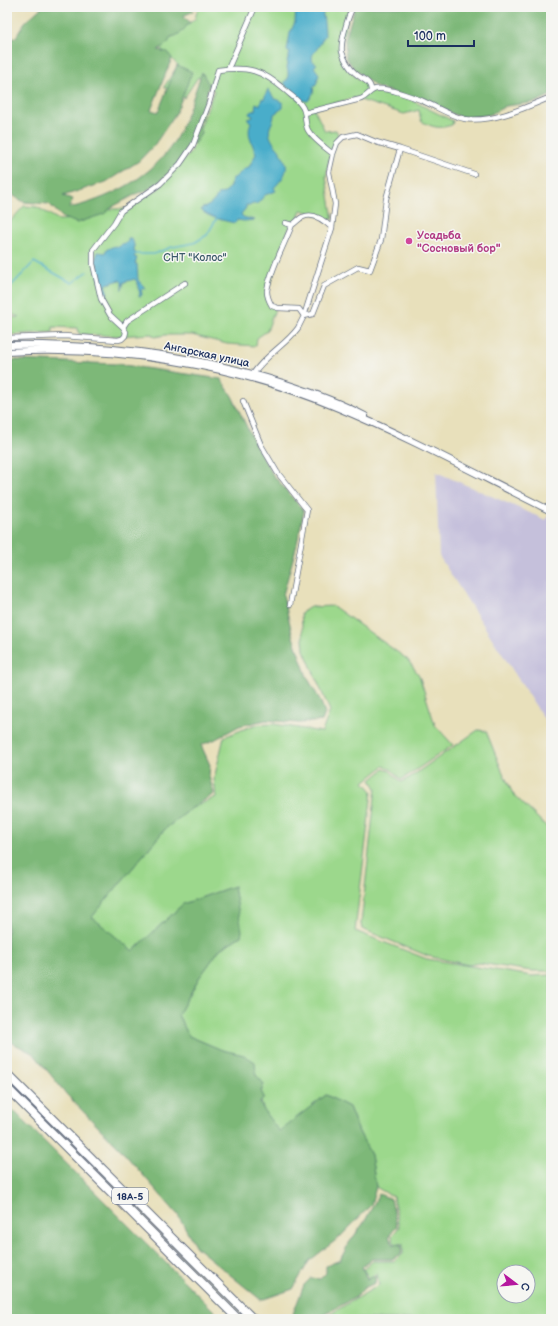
<svg xmlns="http://www.w3.org/2000/svg" width="558" height="1326" font-family="'Balsamiq Sans',sans-serif">
	<rect width="100%" height="100%" fill="#f6f6f2"/>
	<filter id="ink" filterUnits="userSpaceOnUse"><feTurbulence type="fractalNoise" baseFrequency=".025" numOctaves="2"/><feDisplacementMap in="SourceGraphic" scale="8" xChannelSelector="R" yChannelSelector="G"/><feConvolveMatrix kernelMatrix="1 2 1 2 8 2 1 2 1" color-interpolation-filters="sRGB"/></filter>
	<filter id="wash" filterUnits="userSpaceOnUse"><feTurbulence type="fractalNoise" baseFrequency=".012" numOctaves="4" result="noise"/><feDisplacementMap in="SourceGraphic" scale="16" xChannelSelector="R" yChannelSelector="G"/><feGaussianBlur stdDeviation="0.9" result="paint"/><feColorMatrix in="noise" values="0 0 0 0 0 0 0 0 0 0 0 0 0 0 0 0 0 1.4 0 .05"/><feComposite in="paint" operator="in"/></filter>
	<g filter="url(#wash)">
		<rect width="100%" height="100%" fill="#e8e0bb"/>
		<path fill="#c5c0db" d="M436,472l110,48 5,-10v216l-5,-4 -107,-166z"/>
		<path fill="#9cd88c" stroke="#5c8475" fill-rule="evenodd" d="M198,7h153l-12,44 13,23 19,14 38,11 44,22 -1,4c-13,4 -18,3 -31,-4l-2,-11 -15,4 -50,-16 -40,11 11,22 11,-1 2,4 -8,21 -4,22 7,43 -32,-10 -3,8 -8,8 -24,70 2,7 7,6 -8,22 -10,7 -1,8 -29,-2 -35,-9h-27l-11,2 -2,-3 -35,2 -38,-2 -1,-6 -25,-1v5l-46,3v-17l13,-1 -13,-4v-88l17,-19 13,1 22,13 19,-1 29,-10h18l13,-9 11,-5 9,-6 33,-37 23,-61 -8,-10 -8,-4 -14,21 -20,-11 14,-22 -19,-18 36,-28z
			M333,606l74,53 12,16 16,50 18,20 -52,35 -9,-10 -8,-4 -20,16 8,9 -17,140 72,28 105,17 19,-1v344h-229l57,-34 -2,-12 -8,5 -6,-9 10,-8h21l9,-7v-10l-10,-1 -1,-7 7,-9 -6,-30 -17,-10 -5,-32 -12,-23 -10,-25 -23,-12 -47,37c-12,-16 -24,-28 -15,-48l-8,-9 -13,-20 -21,-5 -33,-14 -11,-21 21,-37 21,-29 21,-13 -7,-50 -51,18 -50,47 -42,-33 74,-89 27,-21 24,-11 -2,-18 10,-42 30,-12 20,-1 48,8 8,-21 -26,-61 -3,-37 9,-6zM504,1272h24v24h-24z
			M478,730l8,1 14,35 13,28 38,37v140h-19l-53,-8 -10,2 -41,-9 -66,-27 -1,-5 15,-136 -5,-8 13,-11 6,2 11,11 8,-4z"/>
		<path fill="#7db878" stroke="#4c746b" d="M42,7h148l4,4 -11,5 7,6c-6,7 -10,14 -19,15l-3,6 -10,7 9,2 5,6 -21,52 7,2 19,-47 15,7 -16,41 -21,31 -16,17 -33,21 -43,14 10,3 -4,9c37,-8 79,-29 101,-60 15,-21 23,-52 32,-76l7,13c-4,15 -5,29 -11,42l4,5 -7,11h-3c-15,23 -25,36 -50,50l-2,-1 -28,15 -8,7 -27,9 -14,-5 -14,-14 -25,-2 -12,-7 -5,-5v-149l9,-4 9,-15z
			M355,7h196v88l-15,7 -30,4 -17,9 -26,3 -35,-15 -52,-16 -22,-18 -8,-12 -1,-17z
			M15,360l102,4 104,15 11,17 24,50 17,29 31,36 -8,37 -13,47 10,42 14,40 13,23 5,13 -3,8 -23,2 -33,-3 -27,6 -25,14 -13,5 9,20 -1,11 5,18 -22,14 -27,21 -73,88 41,34 50,-47 51,-18 8,45 -1,5 -21,13 -21,29 -21,37 11,21 33,14 22,5 11,7 1,13 8,9 -3,7 3,6 -4,6 6,11 13,17 47,-36 23,12 10,25 12,23 5,32 -5,18 -31,32 -31,24 -16,28 -32,11 -65,-53 -18,-32 -56,-64 -55,-56 -33,-41 -27,-14v-679z
			M7,1104l215,215h-215z
			M379,1194l12,5 6,27 -8,10 3,8 10,1 -1,9 -9,5h-20l-10,8 5,12 9,-3 -1,7 -11,5 -8,9 -40,22h-25l13,-34 7,-7 9,1 6,-6v-7l14,-6 9,-17 16,-22z"/>
		<path fill="#4aadca" stroke="#326e94" d="M296,7h26c1,10 3,19 3,29 -5,5 -3,6 -7,11 -3,6 -8,7 -5,15l4,2 -3,3 5,7 -1,4 -2,1 2,1 -3,6 -2,1c2,5 -2,10 -5,14 -8,0 -16,-6 -17,-13h-4l-3,-6 4,-3v-7l-1,-5 1,-3 -1,-3 3,-8 -3,-2 3,-18 5,-11z
			M268,89l6,9 9,5v5l-9,6c0,6 -2,8 -4,13 -3,9 4,17 10,24v2c12,14 5,23 -6,35l2,3 -11,4 -8,9h-4l-2,1h-5v3l-5,6 2,3 11,3 -10,1 -7,-1 -2,3c-10,-2 -28,-6 -34,-13l1,-2c7,-1 13,-7 16,-14l7,-1 5,-7 2,-7 5,-3 7,-7 5,-2 7,-13c-4,-12 -10,-20 -5,-32l-4,-3 5,-1 1,-2 -4,-2 1,-2 5,-2 1,-7 4,2 2,-7 2,1z
			M128,239h4c2,4 3,10 2,13l2,1 -2,4 3,1 -2,6h2l1,16 8,9 -3,-1 -2,1 1,6 -3,2v-1l1,-3 -2,-5 1,-2 -4,-7 -11,3 -2,8v-8l-2,-2 -13,4 -1,3 2,7 -4,1 -7,-25 1,-4 -3,-5 3,-9 7,1 1,-3 6,-3h1l1,-1 5,1 4,-4 1,1 4,-2z"/>
		<g fill="none" stroke-linecap="round" stroke-linejoin="round">
			<path stroke="#4aadca" stroke-width="1.5" d="M134,254h20l18,-7 22,-4 13,-8 11,-19
				M7,289l5,-4 22,-23 38,21 15,-11"/>
		</g>
	</g>
	<g filter="url(#ink)">
		<g fill="none" stroke-linecap="round" stroke-linejoin="round">
			<g stroke="#636d7f" stroke-width="6">
				<path id="street" d="M353,7c-5,9 -13,36 -11,45 2,7 8,17 13,21 6,6 16,8 16,17
					M228,69l27,-62
					M305,113l56,-14c7,-3 9,-9 15,-10 6,-1 12,1 18,2 10,3 20,6 29,10 14,6 27,15 42,18 27,4 62,-12 86,-22
					M285,223l7,2c-7,18 -23,48 -25,66 0,6 2,10 5,15l6,2 21,1 5,7 9,-2 11,-28 34,-19 12,3 11,-30 5,-41 14,-50
					M292,225c4,-2 7,-7 11,-8 10,-5 22,4 29,11
					M123,327l4,-6 58,-38
					M7,338l57,-2 54,4 4,-1 3,-3 1,-4 -3,-5 -13,-12 -9,-16 -8,-35v-14l21,-27 7,-12 39,-27 20,-20 13,-19 16,-42 9,-33c30,-4 44,0 67,20 5,5 12,9 16,15 6,7 3,15 6,23 3,9 19,20 26,26
					M253,374c12,-19 33,-29 45,-46 2,-4 4,-8 6,-12l28,-88 3,-24 -6,-32 4,-18 4,-11 6,-6 14,-3 19,8 24,7 74,25
					M243,401l18,44 16,27 30,38 -17,95"/>
			</g>
			<g stroke="#636d7f" stroke-width="8">
				<path id="secondary" d="M7,345c20,-1 41,0 61,1 73,3 145,15 215,37 28,9 56,19 82,33
					M7,352c111,-6 226,12 329,55 73,30 144,69 215,104"/>
			</g>
			<g stroke="#636d7f" stroke-width="10">
				<path id="highway" d="M7,1074l246,245
					M7,1088l231,231"/>
			</g>
			<use href="#street" stroke="#fff" stroke-width="4.5"/>
			<use href="#secondary" stroke="#fff" stroke-width="6"/>
			<use href="#highway" stroke="#fff" stroke-width="8"/>
		</g>
	</g>
	<circle fill="#d1479c" stroke="#f6f6f2" stroke-width="1.5" cx="409" cy="241" r="4"/>
	<g text-anchor="middle" stroke-width="3" stroke-linejoin="round" paint-order="stroke">
		<rect fill="#f6f6f2" stroke="#5d6b8a" stroke-width="1" x="112" y="1188" width="36" height="16" rx="3"/>
		<g font-size="10" font-weight="bold" fill="#1b2f5e">
			<text x="130" y="1200">18А-5</text>
		</g>
		<g font-size="11" font-weight="bold" fill="#b23c85" stroke="#f6f6f2" text-anchor="start">
			<text x="417" y="239">Усадьба<tspan x="417" dy="13">"Сосновый бор"</tspan></text>
		</g>
		<g font-size="11" fill="#3b596a" stroke="#f6f6f2">
			<text x="195" y="261">СНТ "Колос"</text>
		</g>
		<g font-size="11" fill="#1b2f5e" stroke="#f6f6f2">
			<text transform="translate(207 354) rotate(12)" y="4">Ангарская улица</text>
		</g>
	</g>
	<rect width="558" height="1326" fill="none" stroke="#f6f6f2" stroke-width="24"/>
	<g transform="translate(516 1284) rotate(106)"><circle r="19" fill="#f6f6f2" stroke="#9ea6b7"/>
	<path d="M0-3L7 15L0 10L-7 15Z" fill="#b5179e"/>
	<text y="-6" font-size="11" font-weight="bold" text-anchor="middle" fill="#1b2f5e">С</text>
	</g>
	<path d="M408 40v6h66v-6" fill="none" stroke="#1b2f5e" stroke-width="2"/>
	<text x="414" y="40" font-size="12" fill="#1b2f5e" stroke="#f6f6f2" stroke-width="3" paint-order="stroke">100 m</text>
</svg>
